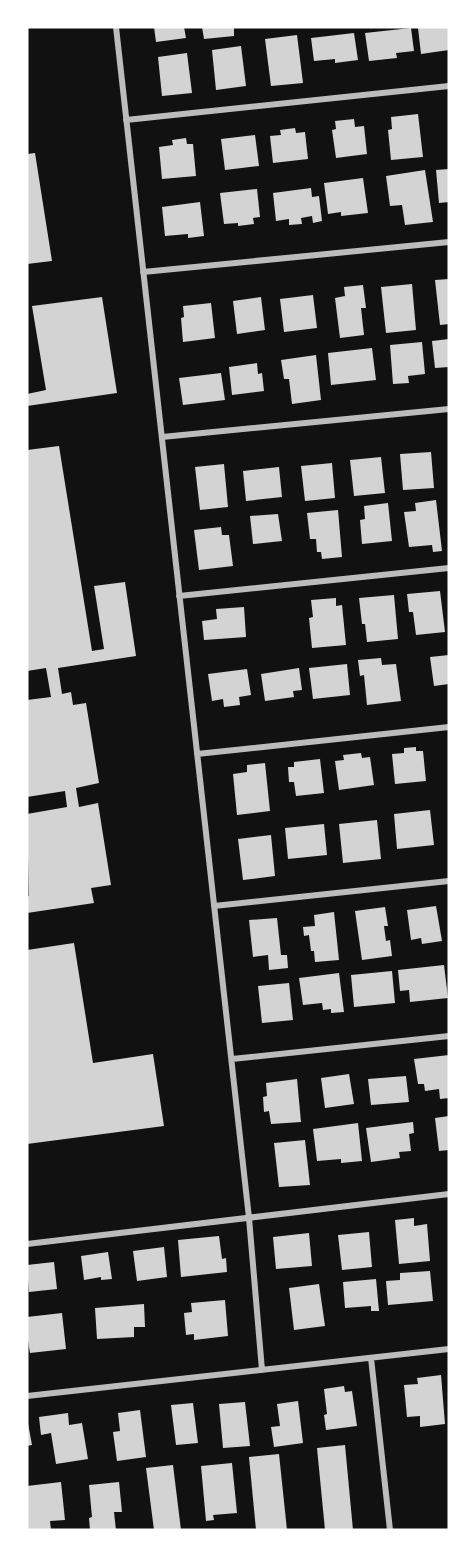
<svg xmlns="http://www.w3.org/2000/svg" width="476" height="1557" font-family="Arial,sans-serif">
	<rect width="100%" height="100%" fill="#111"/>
	<path fill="#d3d3d3" d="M154,27h30l2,11 -30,4z
		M202,27h32v9l-30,3z
		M428,27h21v23l-28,4 -3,-26z
		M411,28l3,23 -18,2 1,5 -28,3 -4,-28z
		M354,33l4,27 -23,3v-4l-21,2 -3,-23z
		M297,35l6,48 -32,3 -6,-47z
		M241,46l5,40 -30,4 -4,-40z
		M187,53l5,40 -30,3 -4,-39z
		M418,114l5,43 -32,3 -3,-30 4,-1 -1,-12z
		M354,119l1,8 9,-1 3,28 -31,4 -4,-28 4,-1 -1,-8z
		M295,128l1,5 9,-1 3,27 -35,4 -3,-27 11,-1 -1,-5z
		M255,135l4,31 -34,4 -4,-31z
		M186,138l1,6h6l3,32 -34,3 -3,-32 14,-2 -1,-5z
		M35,153l17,108 -25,3v-110z
		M449,169v33l-10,1 -3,-33z
		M425,170l8,52 -28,3 -3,-20 -12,1 -4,-30z
		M363,178l5,35 -27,3v-4l-13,2 -4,-31z
		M311,188l1,9 7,-1 3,25 -9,2 -1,-7 -11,2 1,6 -13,1v-6l-13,2 -3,-28z
		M257,189l3,28 -7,1 1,6 -16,2v-3l-14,1 -4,-31z
		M200,202l4,34 -16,2v-4l-23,2 -3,-29z
		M449,279v45l-9,1 -5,-45z
		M412,284l4,46 -30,3 -5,-46z
		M363,285l3,23h-5l3,27 -24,3 -5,-40 10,-2 -1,-9z
		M313,295l4,33 -33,4 -4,-33z
		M102,297l15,96 -90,13v-12l19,-4 -14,-84z
		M261,297l4,33 -28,4 -4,-33z
		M211,303l4,35 -32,4 -2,-24 3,-1 -1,-11z
		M449,339v28l-14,1 -3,-27z
		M422,342l3,32 -17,2 1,7 -16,1 -3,-39z
		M372,348l4,32 -45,5 -3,-32z
		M316,355l5,45 -29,4 -3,-25h-5l-3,-19z
		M257,363l1,11 4,-1 2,18 -32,4 -3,-28z
		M221,373l4,27 -42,5 -4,-27z
		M59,446l33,205 12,-2 -10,-63 31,-4 11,74 -78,12 4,26 9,-2 2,13 13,-2 13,80 -23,5 3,19 19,-4 13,82 -20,3 3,15 -67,10v-16l2,-1 -2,-82 40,-7 -2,-16 -38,6v-97l24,-3 -5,-29 -19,3v-221z
		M431,452l3,36 -31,2 -3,-36z
		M381,457l4,36 -31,3 -4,-36z
		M332,463l3,35 -30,3 -4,-35z
		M224,464l4,43 -28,3 -5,-43z
		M279,467l3,30 -36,4 -3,-30z
		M436,500l6,51 -9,1 -1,-7 -23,2 -5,-35 12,-1 -1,-8z
		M388,503l4,38 -30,3 -2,-24 5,-1 -1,-13z
		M338,510l4,47 -20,2 -1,-7h-4l-1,-13h-6l-3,-26z
		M278,514l4,27 -29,3 -3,-28z
		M221,527l1,8h7l4,31 -34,4 -5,-40z
		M440,591l5,41 -29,3 -3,-23h-4l-2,-18z
		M394,595l4,44 -31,3 -2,-18h-3l-3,-26z
		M336,598v8l6,-1 4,40 -34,3 -3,-30 4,-1 -2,-17z
		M244,607l2,30 -42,3 -2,-19 15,-2 -1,-10z
		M449,655v29l-15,2 -4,-29z
		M381,658l1,7 14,-1 5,37 -34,4 -3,-30 -4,1 -2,-16z
		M347,664l3,31 -37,4 -4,-31z
		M299,668l3,22 -9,1 1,6 -29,4 -4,-27z
		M247,669l4,26 -12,2 1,8 -16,2 -1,-8 -11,2 -4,-27z
		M416,747v4h7l3,30 -31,3 -3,-30 12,-1v-5z
		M361,753l1,5 8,-1 4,28 -35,5 -4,-29 9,-1 -1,-5z
		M320,759l4,34 -28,3 -2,-14h-5l-1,-15h6v-5z
		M265,763l5,48 -33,4 -4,-41 14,-2v-7z
		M430,810l4,35 -37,4 -3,-35z
		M377,820l4,39 -38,4 -4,-39z
		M324,824l3,31 -39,4 -3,-31z
		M271,835l4,41 -32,4 -5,-41z
		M436,906l6,35 -20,3 -1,-6 -10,2 -4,-30z
		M385,907l3,19h-4l2,15 4,-1 2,16 -30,4 -7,-49z
		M334,912l5,48 -24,2 -1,-11h-3l-2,-16 -5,1 -1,-9 12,-1 -1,-11z
		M277,918l4,37h6l1,13 -19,2 -1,-15 -15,2 -4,-37z
		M74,943l19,120 60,-9 11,72 -137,18v-194z
		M444,965l4,33 -38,4 -1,-12 -9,1 -2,-21z
		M392,971l3,32 -41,4 -3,-32z
		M339,973l5,39 -13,1v-4l-8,1 -1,-7 -19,2 -4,-27z
		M289,983l4,37 -31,3 -4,-37z
		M449,1055v43l-9,1 -1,-10 -14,2 -1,-7h-6l-4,-25z
		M349,1074l5,30 -29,4 -4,-30z
		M406,1076l3,26 -38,3 -3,-26z
		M297,1079l4,43 -30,2 -2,-13 -5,1 -1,-15 4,-1 -1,-13z
		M449,1116v34l-10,1 -4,-33z
		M413,1122l1,11 -5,1 2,17 -12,1 1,6 -29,4 -5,-34z
		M358,1123l4,38 -21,2v-4l-24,2 -4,-32z
		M305,1140l5,45 -31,2 -5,-44z
		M414,1218v8l13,-2 3,37 -31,3 -4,-44z
		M369,1232l3,35 -30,3 -4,-35z
		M309,1233l3,33 -36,3 -3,-32z
		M219,1236l3,23 4,-1 1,14 -46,5 -3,-37z
		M164,1247l3,30 -30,4 -4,-30z
		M108,1252l4,27 -11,1v-3l-17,3 -3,-24z
		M54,1262l3,27 -28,3 -2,-27z
		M430,1271l3,30 -45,4 -2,-24 14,-1v-7z
		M376,1279l3,32h-8v-5l-26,2 -2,-26z
		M319,1284l6,42 -31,4 -5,-42z
		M225,1300l3,36 -34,4v-6l-8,1 -2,-22 8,-1 -1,-9z
		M144,1304l1,23h-11v10l-37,2 -2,-31z
		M62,1313l4,36 -36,4 -3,-18v-18z
		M441,1375l4,49 -25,3v-11l-13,1 -3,-32 14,-1 -1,-6z
		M344,1386l1,6 7,-1 5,35 -31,4 -2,-15 3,-1 -3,-25z
		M298,1401l5,42 -29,4 -3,-20 9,-1 -3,-22z
		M245,1402l5,44 -27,2 -4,-44z
		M193,1403l5,40 -22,2 -5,-40z
		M140,1410l6,47 -29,4 -4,-29 7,-1 -2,-18z
		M68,1413l1,12 13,-2 6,36 -32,5 -5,-31 -10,2 -2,-18z
		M27,1418l5,27 -5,1z
		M345,1445l8,85h-28l-8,-82z
		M279,1454l8,76h-31l-7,-73z
		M232,1463l5,50 -24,2 1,5 -8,1 -5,-55z
		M173,1465l8,65h-27l-8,-62z
		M61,1482l4,38 -15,1 1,9h-24v-44z
		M119,1482l3,30h-8l2,18h-26l-1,-12 3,-1 -3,-32z"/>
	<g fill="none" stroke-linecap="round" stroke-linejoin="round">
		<path stroke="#bcbcbc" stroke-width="6" d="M116,27l133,1191 13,152
			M126,120l323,-34
			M143,272l306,-30
			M162,437l287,-28
			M179,596l270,-28
			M197,754l252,-27
			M214,906l235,-25
			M232,1059l217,-23
			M27,1244l422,-50
			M371,1358l19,172
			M27,1396l422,-47"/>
	</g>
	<rect width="476" height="1557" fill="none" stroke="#ffffff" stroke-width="57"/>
</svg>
